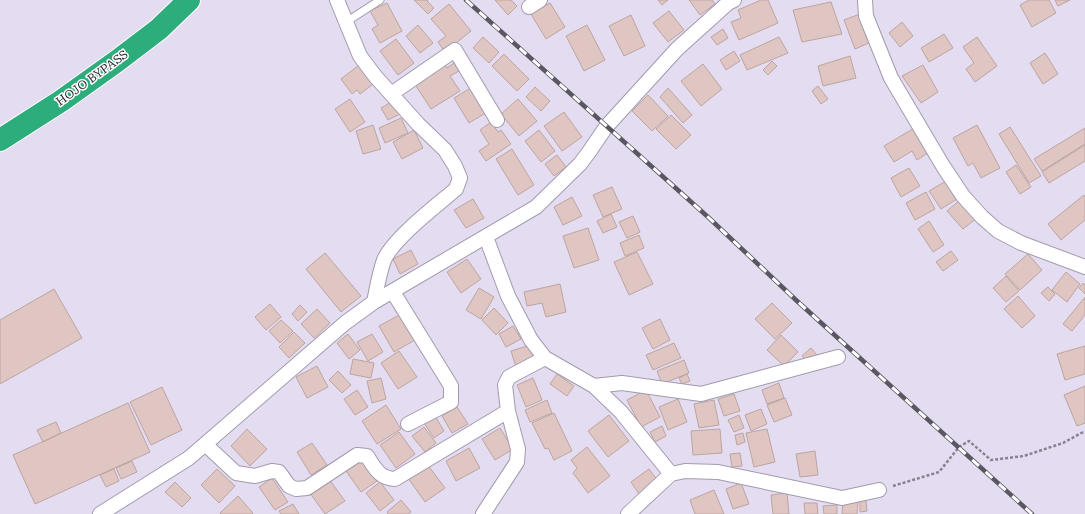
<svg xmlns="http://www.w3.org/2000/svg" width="1085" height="514" font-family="'Roboto Serif',serif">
	<rect width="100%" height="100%" fill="#e4dcf0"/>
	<path fill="#dfc6c3" stroke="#bda4a1" d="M414,0h14l-1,1 7,7 -6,6z
		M495,0h16l6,6 -9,9z
		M658,0h10l-6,5z
		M689,0h23l3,4 -15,11z
		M761,0h7l10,23 -39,17 -8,-18 10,-4 -3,-8z
		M1029,0h20l7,13 -24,14 -12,-22z
		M1055,0h15l-12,6z
		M831,2l11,32 -40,8 -9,-32z
		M387,3l15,28 -22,12 -8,-14 6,-4 -8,-14z
		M550,3l15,24 -19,12 -15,-25z
		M449,4l22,27 -26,21 -7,-10 8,-6 -15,-17z
		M669,11l15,19 -16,12 -15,-19z
		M860,14l11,28 -16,7 -11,-29z
		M631,15l14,31 -21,10 -15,-30z
		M902,22l11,14 -13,11 -11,-14z
		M418,25l15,18 -13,10 -14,-17z
		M587,25l18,35 -21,11 -18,-35z
		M723,29l5,9 -11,7 -6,-8z
		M944,34l9,14 -24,14 -8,-14z
		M483,37l16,15 -10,11 -16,-15z
		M779,37l9,16 -41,17 -7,-15z
		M977,37l20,29 -22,16 -9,-13 8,-6 -11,-16z
		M396,39l18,24 -16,12 -18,-24z
		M734,51l6,10 -14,9 -6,-10z
		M1045,53l13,21 -15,10 -13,-21z
		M504,54l25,25 -12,12 -25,-25z
		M850,56l6,22 -33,8 -5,-20z
		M772,61l5,5 -9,9 -5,-5z
		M454,63l5,8 -9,5 10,15 -29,18 -17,-26 30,-19 3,4z
		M703,64l19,25 -21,17 -20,-25z
		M359,65l14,19 -13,10 -3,-4 -5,4 -11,-15z
		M923,65l15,27 -17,11 -19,-27z
		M474,86l15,25 -20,12 -15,-25z
		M818,86l10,13 -7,5 -9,-13z
		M535,87l15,14 -9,10 -15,-14z
		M668,88l24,27 -9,8 -23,-26z
		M648,95l20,21 -16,15 -20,-20z
		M350,99l15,23 -15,10 -15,-23z
		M518,99l19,22 -18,15 -18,-22z
		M393,101l7,13 -12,6 -7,-12z
		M564,112l18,25 -20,14 -18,-25z
		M671,115l20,20 -15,14 -20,-20z
		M401,118l7,15 -23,10 -6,-15z
		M491,122l7,10 3,-2 10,14 -25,17 -7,-10 10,-7 -9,-14z
		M373,125l8,24 -18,5 -7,-23z
		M977,125l23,43 -19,10 -8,-15 -5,3 -15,-28z
		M916,127l15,24 -14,9 -5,-9 -18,11 -10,-16z
		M1010,127l31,49 -12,7 -30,-49z
		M1085,128v16l-43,27 -8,-12z
		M414,130l9,18 -21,11 -9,-17z
		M539,130l16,21 -14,11 -16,-21z
		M1085,145v16l-36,22 -7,-11z
		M512,149l22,36 -16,10 -22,-36z
		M557,155l9,12 -12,9 -9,-12z
		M1016,165l15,22 -11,7 -14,-22z
		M909,168l11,18 -19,11 -10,-19z
		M946,181l11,18 -16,10 -12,-18z
		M612,187l10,22 -19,8 -10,-22z
		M926,192l9,17 -20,11 -9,-17z
		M1084,195l1,2v23l-24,20 -13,-16z
		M572,197l10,19 -19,9 -9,-18z
		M473,199l11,19 -18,10 -12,-18z
		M961,199l16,19 -14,11 -16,-18z
		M611,214l6,13 -14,6 -6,-12z
		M633,216l7,16 -13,6 -8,-16z
		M929,221l15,24 -11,7 -15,-23z
		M588,228l11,32 -25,8 -11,-32z
		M639,235l5,13 -19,8 -5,-13z
		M411,250l7,14 -18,10 -7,-15z
		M951,251l7,9 -15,11 -7,-9z
		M637,252l16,32 -24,11 -15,-33z
		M325,253l36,43 -20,16 -35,-43z
		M1028,254l14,16 -22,20 -15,-16z
		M467,259l14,20 -20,14 -14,-21z
		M1066,272l14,12 -13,18 -15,-12z
		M1006,276l13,15 -13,11 -13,-14z
		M1083,283l2,2v9l-6,-6z
		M560,284l6,28 -20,5 -4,-14 -15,3 -3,-14z
		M1048,287l7,7 -6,7 -8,-8z
		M479,288l15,9 -13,22 -15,-9z
		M54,289l28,49 -82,46v-64z
		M1018,296l17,20 -13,12 -18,-19z
		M1085,297v18l-13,16 -9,-7z
		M772,303l20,20 -17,16 -20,-20z
		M270,304l11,13 -15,13 -11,-13z
		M300,305l7,7 -9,9 -6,-7z
		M494,308l14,15 -12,12 -14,-15z
		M317,309l13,14 -16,15 -13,-14z
		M401,314l14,26 -21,12 -15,-26z
		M660,319l10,21 -17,9 -11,-21z
		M281,320l12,11 -13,12 -11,-12z
		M513,326l8,13 -15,8 -7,-13z
		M294,332l11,11 -16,15 -10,-11z
		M348,334l12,16 -11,9 -12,-16z
		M372,334l11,18 -15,9 -11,-19z
		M781,335l17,17 -14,14 -17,-16z
		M674,343l7,15 -28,12 -7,-15z
		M530,345l5,16 -19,6 -5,-16z
		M1085,346v28l-20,6 -8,-26z
		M811,348l7,8 -8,8 -8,-8z
		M399,351l18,26 -19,12 -17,-26z
		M353,359l21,4 -3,15 -21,-4z
		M684,360l5,13 -27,11 -5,-13z
		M317,366l11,21 -21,11 -11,-21z
		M338,371l13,14 -9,8 -13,-13z
		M557,374l17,12 -7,10 -17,-12z
		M687,374l3,7 -8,3 -3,-6z
		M381,378l5,21 -14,4 -5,-22z
		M533,378l9,22 -16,7 -9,-22z
		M779,383l5,15 -17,6 -5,-14z
		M1085,386v37l-8,3 -13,-31z
		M162,387l20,43 -31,15 -21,-43z
		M357,390l11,17 -13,8 -11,-16z
		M646,390l14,27 -19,10 -14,-27z
		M734,394l6,17 -16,5 -6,-17z
		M785,398l7,17 -18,7 -7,-17z
		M678,399l9,23 -19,8 -9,-23z
		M547,400l5,13 -22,9 -5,-12z
		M714,400l5,25 -20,3 -5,-24z
		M128,403l22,49 -115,52 -22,-49z
		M386,405l15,24 -24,15 -15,-23z
		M457,407l11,17 -16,9 -10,-17z
		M761,409l6,15 -16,7 -6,-16z
		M554,413l18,38 -18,9 -6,-12 -3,1 -13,-26z
		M609,415l20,26 -21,16 -20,-26z
		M739,415l5,13 -10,4 -6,-12z
		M435,416l9,15 -10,7 -10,-15z
		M56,422l5,11 -18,9 -6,-12z
		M662,426l4,10 -11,6 -5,-10z
		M424,427l12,16 -11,9 -13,-16z
		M500,428l13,21 -18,11 -13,-21z
		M247,429l20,20 -17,17 -19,-20z
		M720,429l2,24 -29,2 -2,-24z
		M767,429l8,33 -21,5 -8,-34z
		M399,432l16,22 -19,14 -16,-23z
		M743,433l2,9 -8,3 -2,-10z
		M312,443l15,22 -16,10 -14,-23z
		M587,447l23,29 -22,17 -15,-20 4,-5 -6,-8z
		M469,448l11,20 -24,13 -10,-20z
		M815,451l3,24 -18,2 -4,-23z
		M740,453l2,13 -10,1 -2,-13z
		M362,460l15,21 -16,11 -15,-21z
		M132,461l5,11 -16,7 -5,-11z
		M427,464l18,24 -20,14 -17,-24z
		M114,469l5,12 -13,6 -6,-12z
		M217,469l18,17 -16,17 -18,-18z
		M649,469l9,12 -19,13 -8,-12z
		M272,478l16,24 -13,8 -16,-23z
		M329,479l16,22 -20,13 -15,-21z
		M175,482l16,16 -9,9 -17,-15z
		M380,482l14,18 -14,11 -14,-18z
		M741,483l8,21 -16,5 -7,-20z
		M714,490l10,24h-29l-5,-14z
		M787,493l2,21h-16l-2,-19z
		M238,496l15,17 -1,1h-31l-1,-1z
		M401,500l10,12 -3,2h-20l-1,-2z
		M843,501l15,1 -1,12h-15z
		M860,501h6l1,10 -7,1z
		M804,503h13l1,11h-13z
		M293,504l6,10h-18l-2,-3z
		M837,505v9h-13l-1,-8z"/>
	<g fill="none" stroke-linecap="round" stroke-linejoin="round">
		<g stroke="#a29aad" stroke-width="9">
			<path id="lane" d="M346,22l34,-22"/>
		</g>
		<g stroke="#a29aad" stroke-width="16">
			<path id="street" d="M337,0l23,56 15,20 43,48 27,26 10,16 5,12 -4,11c-20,17 -62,49 -72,71 -5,14 -7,28 -10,42
				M865,0l1,16 25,62 52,88 20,30 19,21 16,14 23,12 64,24
				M529,7l11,-7
				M391,94l64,-44 42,70
				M486,237l22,59 23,44 14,18 49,28 27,26 50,62
				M393,292l58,94v16l-43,22
				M594,386l28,-3 79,11 137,-37
				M205,444l31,29 19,3 17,-5 7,1 10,14 7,3 11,-1 50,-33 10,1c8,12 12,22 28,23l113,-68
				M100,514l89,-56 156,-135 29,-21 162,-95 44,-43 9,-12 17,-25 71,-78 51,-46 6,-3
				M483,514l34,-52 1,-13 -10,-38 -3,-26 4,-8 36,-19
				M628,514l43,-40 14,-3 33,1 124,26 37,-8"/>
		</g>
		<g stroke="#fff" stroke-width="24">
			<path id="highway" d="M0,140l61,-39 56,-40 42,-32 30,-29"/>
		</g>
		<path stroke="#888290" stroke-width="2.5" stroke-dasharray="3 2" stroke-linecap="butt" d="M893,486l46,-14 20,-25 10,-6 22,19 33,-4 39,-13 22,-12"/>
		<use href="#lane" stroke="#fff" stroke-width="7"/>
		<use href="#street" stroke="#fff" stroke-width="14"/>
		<use href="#highway" stroke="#2dad7c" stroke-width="22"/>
		<g stroke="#5b5762" stroke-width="4.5">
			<path id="rail" d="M466,0l242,217 89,84 235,213"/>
		</g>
		<use href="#rail" stroke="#fff" stroke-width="3" stroke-dasharray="9" stroke-linecap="butt"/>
	</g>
	<g text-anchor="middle" stroke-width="3" stroke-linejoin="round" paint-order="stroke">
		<g font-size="12" fill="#2e2b33" stroke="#fff">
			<text transform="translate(92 78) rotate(-36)" y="4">HOJO BYPASS</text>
		</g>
	</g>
</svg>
